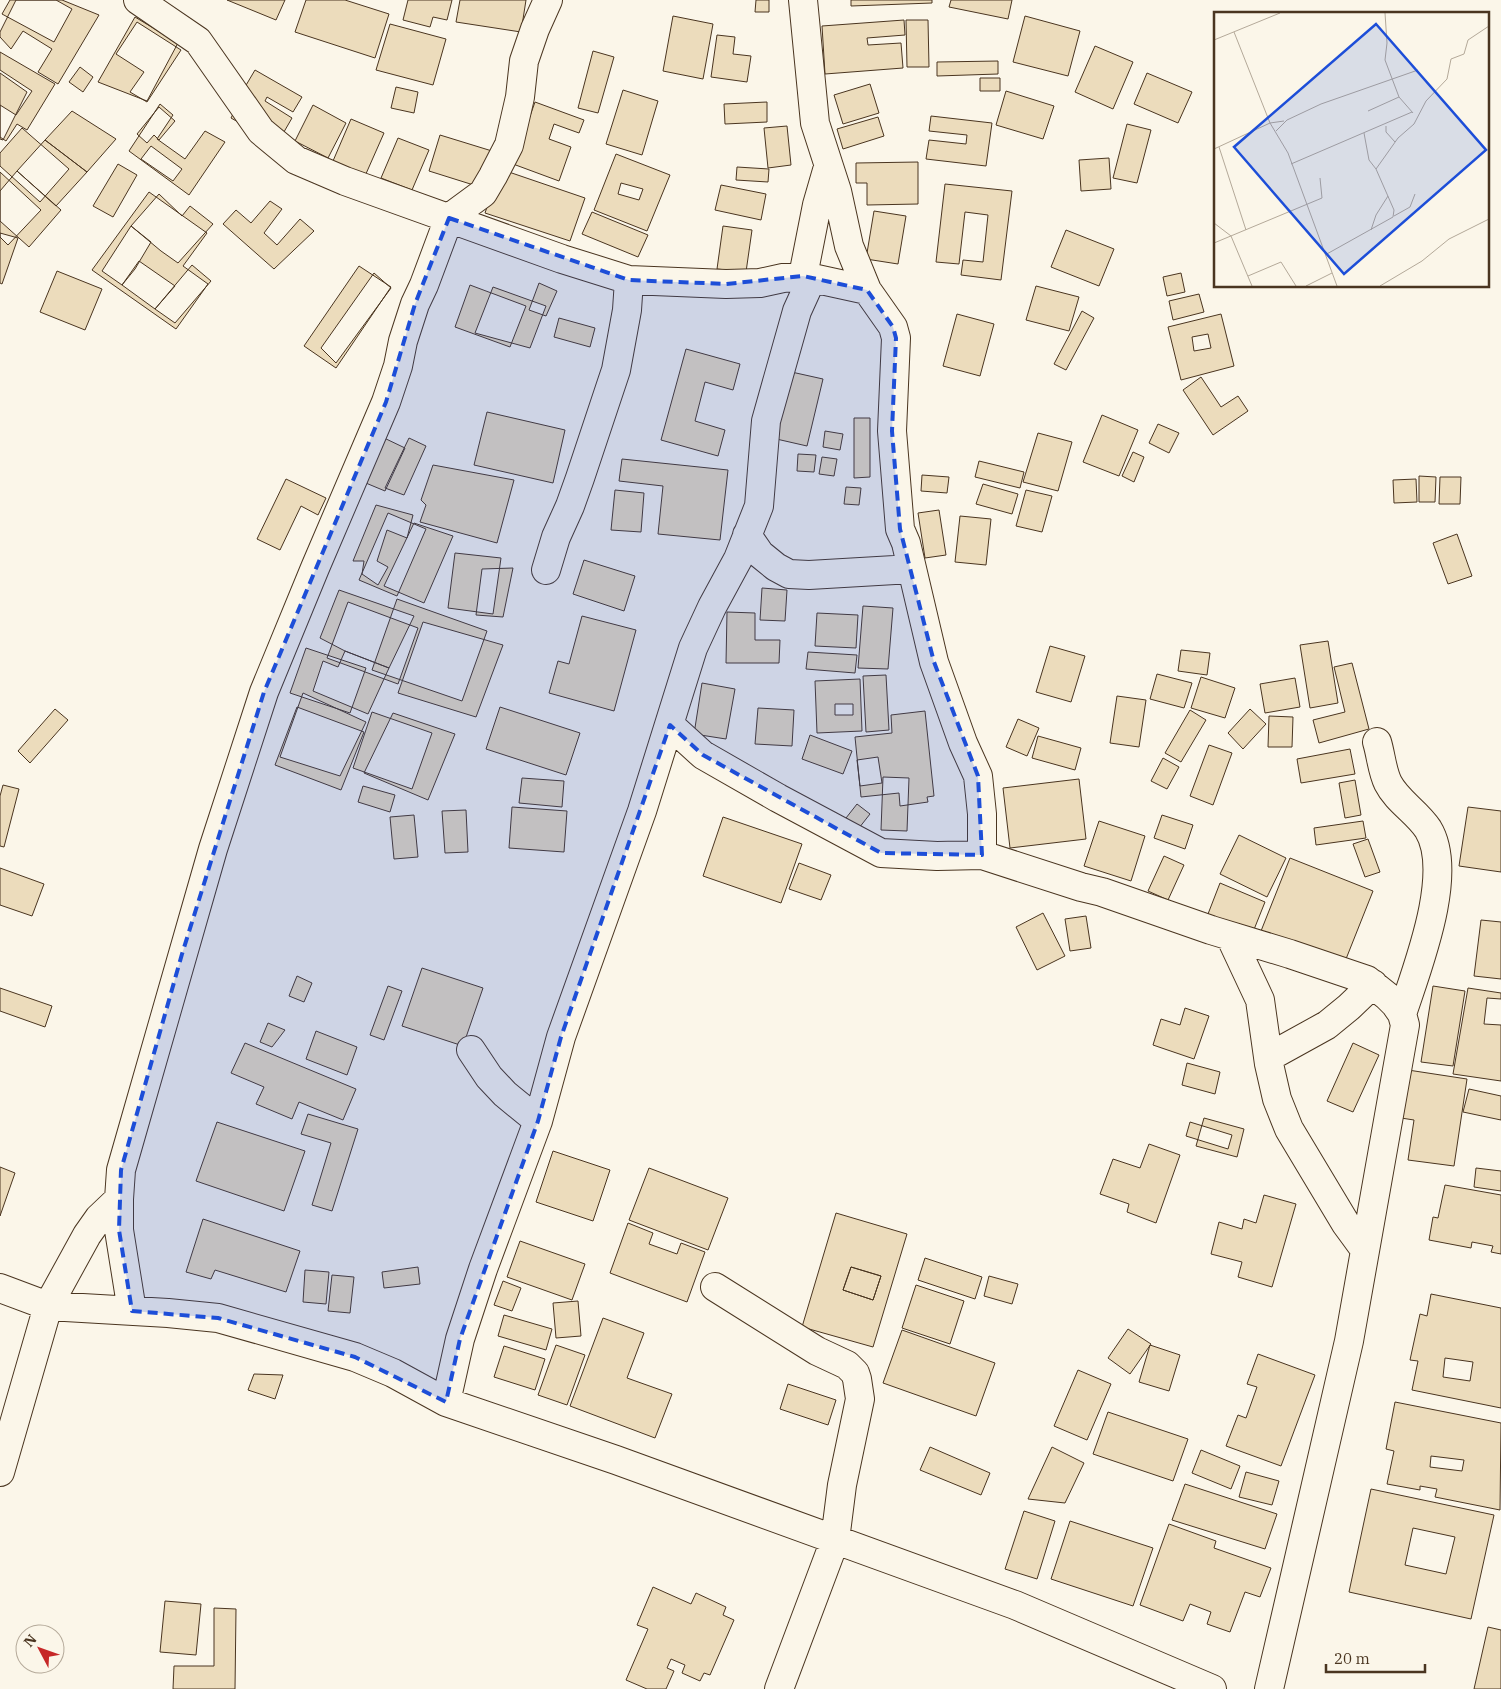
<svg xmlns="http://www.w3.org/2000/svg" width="1501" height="1689" font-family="'IBM Plex Serif',serif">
	<rect width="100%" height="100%" fill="#fbf6e9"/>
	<path fill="#ecdcbc" stroke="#4a3520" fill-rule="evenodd" d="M10,0h46l16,9 -18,33 -52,-28z
		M16,0h46l37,15 -41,69 -20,-12 14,-23 -29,-18 -12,18 -11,-12v-5z
		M227,0h58l-9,20z
		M306,0h39l44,14 -14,44 -80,-26z
		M408,0h44l-5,20 -14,-3 -3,10 -27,-7z
		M460,0h66l-5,32 -65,-10z
		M756,0h13v12h-14z
		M851,0h81v3l-81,3z
		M951,0h61l-4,19 -59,-12z
		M673,16l40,8 -10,55 -40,-8z
		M1025,16l55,15 -12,45 -55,-14z
		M135,17l43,26 -31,58 -49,-19z
		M904,20l1,15 -38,3 1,7 33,-2 2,25 -78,6 -3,-48z
		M906,20h22l1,47h-22z
		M137,22l44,28 -34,52 -17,-10 14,-20 -28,-18z
		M390,24l56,15 -13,46 -57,-15z
		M717,35l18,2 -2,17 18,2 -4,26 -36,-5z
		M1095,46l38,16 -20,47 -38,-17z
		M593,51l21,6 -16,56 -20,-5z
		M0,52l55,32 -28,46 -10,-6 -11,17 -6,-4v-32l16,10 16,-24 -32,-21z
		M998,61v13l-61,2v-14z
		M80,67l13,10 -10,15 -14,-10z
		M255,70l47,27 -9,15 -26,-15 -2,4 27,17 -15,26 -46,-26 4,-8 -3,-1z
		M0,73l27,19 -24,48 -3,-1z
		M1147,73l45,19 -14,31 -44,-19z
		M980,78h20v13h-20z
		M870,84l9,29 -36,11 -9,-29z
		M396,87l22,5 -4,21 -23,-5z
		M623,90l35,11 -16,54 -36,-11z
		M1006,91l48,15 -11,33 -47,-14z
		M535,102l49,18 -5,13 -25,-9 -5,15 22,8 -12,34 -46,-17z
		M767,102v20l-42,2 -1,-20z
		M160,104l13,11 -16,24 28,20 20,-28 20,11 -36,53 -60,-44z
		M313,105l33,18 -18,35 -33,-17z
		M159,107l16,14 -16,19 -5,-5 -7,8 -10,-9z
		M72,111l44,28 -29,33 -42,-32z
		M931,116l61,7 -6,43 -60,-7 3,-19 37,4 1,-9 -38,-4z
		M878,117l6,19 -41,13 -6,-20z
		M351,119l33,14 -19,43 -32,-15z
		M1127,124l24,6 -14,53 -24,-5z
		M787,126l4,39 -23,3 -4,-40z
		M22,128l47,41 -29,33 -40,-36v-13z
		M440,135l52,16 -12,36 -51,-16z
		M398,138l31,12 -17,40 -31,-12z
		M45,140l42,32 -31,34 -39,-35z
		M151,146l31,23 -9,12 -32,-22z
		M616,154l54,21 -23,56 -53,-21zM621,183l22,6 -4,11 -21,-6z
		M1109,158l2,31 -30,2 -2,-31z
		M918,162v42l-51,1v-22h-11v-20z
		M118,164l19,11 -24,42 -20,-11z
		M737,167l32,2 -1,13 -32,-2z
		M500,169l85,29 -15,43 -85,-28z
		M17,171l44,39 -32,37 -29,-26v-30z
		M0,172l41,38 -33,35 -8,-8z
		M945,184l67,7 -11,89 -40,-5 2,-15 20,2 5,-47 -23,-3 -6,52 -23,-2z
		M721,185l45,9 -5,26 -46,-10z
		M149,192l58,41 -24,33 25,18 -32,45 -84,-59z
		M159,194l23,22 8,-10 23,18 -35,39 -17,-12 -30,-25z
		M270,201l12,8 -18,24 13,12 23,-26 14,12 -40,38 -51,-45 13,-14 15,13z
		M874,211l32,5 -8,48 -32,-5z
		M592,212l56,23 -10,22 -56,-23z
		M131,226l20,16 -16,27 -13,16 -20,-14z
		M723,226l29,4 -6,42 -29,-3z
		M1066,230l48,19 -15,37 -48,-19z
		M0,233l18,5 -16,46 -2,-1z
		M139,261l36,25 -20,23 -33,-24z
		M192,265l19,16 -36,42 -20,-14z
		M359,266l32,21 -55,81 -32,-22z
		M57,271l45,18 -17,41 -45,-18z
		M374,273l17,15 -55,75 -15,-15z
		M1181,273l4,19 -18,4 -4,-19z
		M539,283l18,8 -11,25 -17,-6z
		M470,285l56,21 -16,41 -55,-20z
		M1036,286l43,11 -10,34 -43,-11z
		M493,287l53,19 -16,42 -55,-15z
		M1199,294l5,18 -31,8 -4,-19z
		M1082,311l12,7 -28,52 -12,-6z
		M957,314l37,10 -14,52 -37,-10z
		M1221,314l13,52 -53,14 -13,-53zM1208,334l3,14 -17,3 -2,-14z
		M559,318l36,10 -5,19 -36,-10z
		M686,349l54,15 -7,26 -28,-8 -10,39 30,9 -7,26 -57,-16z
		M787,371l36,8 -16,67 -35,-8z
		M1201,377l20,30 17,-11 10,15 -35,24 -30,-45z
		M487,412l78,18 -12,53 -79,-18z
		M1102,415l36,15 -19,46 -36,-14z
		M854,418h16v59l-16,1z
		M1158,424l21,9 -10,20 -20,-10z
		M825,431l18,3 -3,16 -17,-3z
		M1038,433l34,9 -14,49 -35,-9z
		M382,437l23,11 -20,43 -24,-10z
		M409,438l17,8 -22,49 -19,-7z
		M1133,452l11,5 -10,25 -12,-6z
		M798,454l18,1 -2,17 -17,-1z
		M822,457l15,2 -3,17 -15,-2z
		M622,459l106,11 -8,70 -62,-6 5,-48 -44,-5z
		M979,461l45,11 -4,16 -45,-11z
		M433,465l81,15 -17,63 -77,-21 6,-17 -5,-5z
		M922,475l27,2 -2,16 -26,-2z
		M1419,476l17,1 -1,25h-16z
		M1440,477h21l-1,27h-21z
		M286,479l40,19 -8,17 -17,-9 -21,44 -23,-11z
		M1416,479l1,23 -23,1 -1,-23z
		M983,484l35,10 -6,20 -36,-10z
		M846,487l15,1 -2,17 -15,-1z
		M615,490l29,3 -3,39 -30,-2z
		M1026,490l26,6 -10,36 -26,-6z
		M376,505l37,10 -6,23 -20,-8 -10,31 11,6 -10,18 -16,-11 2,-13h-11z
		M939,510l7,45 -21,3 -7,-45z
		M388,513l38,16 -29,67 -38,-16z
		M960,516l31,3 -5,46 -31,-3z
		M414,523l39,13 -29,67 -40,-17z
		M1457,534l15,42 -24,8 -15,-41z
		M455,553l46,5 -8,56 -45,-6z
		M584,560l51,16 -11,35 -51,-17z
		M513,568l-10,49 -27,-2 6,-46z
		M762,588l25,2 -2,31 -25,-1z
		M339,590l75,26 -25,52 -44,-17 -25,-13z
		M397,599l90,32 -25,70 -90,-31z
		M348,602l70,26 -20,56 -71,-26z
		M863,606l30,2 -5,61 -30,-1z
		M727,612l28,1v27h25l-1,23h-53z
		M817,613l41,2 -2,33 -41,-2z
		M582,616l54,14 -22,81 -65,-18 9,-32 11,3z
		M423,622l80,23 -27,72 -78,-24z
		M1328,641l10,62 -28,5 -10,-63z
		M1050,646l35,10 -14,46 -35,-10z
		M306,648l60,20 -16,45 -60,-20z
		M1181,650l29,3 -3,22 -29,-4z
		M345,651l44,17 -21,46 -55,-23 10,-30 15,6z
		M808,652l49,3 -2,18 -49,-4z
		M1352,663l17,66 -50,14 -6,-23 32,-8 -11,-45z
		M1157,674l35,9 -8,25 -34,-9z
		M886,675l3,55 -23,2 -3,-56z
		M1201,677l34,11 -10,30 -34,-10z
		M1295,678l5,29 -35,6 -5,-29z
		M860,679l2,52 -45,2 -2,-52zM835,704h18v11h-18z
		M702,683l33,6 -9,50 -32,-5z
		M303,693l63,29 -26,54 -60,-19z
		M1117,696l29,4 -7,47 -29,-4z
		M297,707l67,25 -23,58 -66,-25z
		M500,707l80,26 -14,42 -80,-26z
		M758,708l36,2 -2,36 -37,-2z
		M55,709l13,11 -38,43 -12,-12z
		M1250,709l16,15 -23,25 -15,-16z
		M1190,710l16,10 -25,42 -16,-9z
		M925,711l9,85 -7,1 1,5 -28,4 -1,-13 -38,4 -6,-60 37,-4 -1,-18z
		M372,712l60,21 -20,56 -59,-21z
		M393,713l62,21 -27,66 -64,-27z
		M1269,716l24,1 -1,30h-24z
		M1018,719l21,9 -12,28 -21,-9z
		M810,735l42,16 -9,23 -41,-15z
		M1038,736l43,12 -6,22 -43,-12z
		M1209,745l23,8 -19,52 -23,-9z
		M1350,749l5,25 -54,9 -4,-24z
		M878,757l4,26 -22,3 -3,-26z
		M1163,758l16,9 -12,22 -16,-8z
		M883,777l26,1 -2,53 -26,-1z
		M522,778l42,3 -2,26 -43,-4z
		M1079,779l7,60 -76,9 -7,-60z
		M1355,780l6,35 -16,3 -6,-35z
		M3,785l16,4 -15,58 -4,-1v-50z
		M363,786l32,9 -5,17 -32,-10z
		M857,804l13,10 -11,14 -13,-10z
		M512,807l55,4 -3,41 -55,-4z
		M1468,807l33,4v61l-42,-6z
		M466,810l2,42 -23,1 -3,-42z
		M414,815l4,42 -24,2 -4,-42z
		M1162,815l31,10 -8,24 -31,-11z
		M723,817l79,27 -21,59 -78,-27z
		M1099,821l46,15 -14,45 -47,-15z
		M1363,821l3,17 -50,7 -2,-17z
		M1239,835l47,23 -19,39 -47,-23z
		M1368,839l12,33 -15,5 -12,-33z
		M1164,856l20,9 -16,35 -20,-9z
		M1290,858l83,33 -29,73 -83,-33z
		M799,863l32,12 -10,25 -32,-11z
		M0,868l44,16 -12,32 -32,-11z
		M1220,883l45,19 -12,30 -45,-18z
		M1043,913l22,43 -28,14 -21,-43z
		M1086,916l5,32 -21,3 -5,-32z
		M1481,920l20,2v57l-27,-3z
		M422,968l61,20 -20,58 -61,-20z
		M297,976l15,7 -8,19 -15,-6z
		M388,986l14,5 -18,49 -14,-5z
		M1433,986l32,5 -12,75 -32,-4z
		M0,988l52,18 -7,21 -45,-16z
		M1468,988l33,5v6l-14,-1 -3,26 17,1v56l-48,-7z
		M1185,1008l24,8 -15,43 -41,-14 8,-26 19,6z
		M268,1023l17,7 -13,17 -12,-5z
		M316,1031l41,16 -10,28 -41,-16z
		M245,1043l111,46 -13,31 -44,-18 -7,17 -36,-15 8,-17 -33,-14z
		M1353,1043l26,12 -26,57 -26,-11z
		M1187,1063l33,9 -5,22 -33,-9z
		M1408,1070l59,9 -13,87 -46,-6 6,-40 -13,-2z
		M1469,1089l32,7v24l-38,-8z
		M308,1114l50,15 -26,82 -20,-6 19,-62 -30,-9z
		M1204,1118l40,11 -7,28 -41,-11z
		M217,1122l88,29 -21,60 -88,-30z
		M1190,1122l42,13 -4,14 -42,-13z
		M1149,1144l31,11 -24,68 -29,-11 2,-8 -29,-10 13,-35 27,9z
		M553,1151l57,19 -17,51 -57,-19z
		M0,1167l15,6 -15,43z
		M649,1168l79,30 -20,52 -79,-30z
		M1476,1168l25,3v20l-27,-4z
		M1445,1185l56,10v59l-10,-2 2,-6 -21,-4 -1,6 -42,-8 4,-23 5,1z
		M1264,1195l32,9 -24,83 -34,-10 4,-15 -31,-8 8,-32 23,7 2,-10 12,4z
		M836,1213l71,21 -34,113 -71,-20zM851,1267l30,9 -8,24 -30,-10z
		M203,1219l97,32 -14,41 -71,-22 -4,9 -25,-7z
		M628,1223l25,10 -4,11 28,10 4,-11 24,9 -18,50 -77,-29z
		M520,1241l65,23 -13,36 -65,-23z
		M925,1258l57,19 -7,22 -57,-19z
		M418,1267l2,17 -36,4 -2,-16z
		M851,1267l30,9 -8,24 -30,-10z
		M305,1270l24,2 -3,32 -23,-2z
		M332,1275l22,2 -4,36 -22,-2z
		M989,1276l29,8 -6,20 -28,-8z
		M503,1281l18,7 -9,23 -18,-6z
		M916,1285l48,16 -14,43 -48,-16z
		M1431,1294l70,14v100l-89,-18 6,-29 -8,-1 10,-46 7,2zM1445,1358l28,4 -3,19 -27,-4z
		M578,1301l3,35 -25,2 -3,-35z
		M504,1315l48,14 -6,21 -48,-14z
		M603,1318l41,15 -17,45 45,16 -17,44 -85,-32z
		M1128,1329l23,15 -21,30 -22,-16z
		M902,1330l93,33 -19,53 -93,-33z
		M556,1345l29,10 -18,50 -29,-10z
		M1150,1345l30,10 -11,36 -30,-9z
		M504,1346l41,13 -10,31 -41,-13z
		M1258,1354l57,21 -34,91 -55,-20 12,-31 8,3 11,-31 -10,-3z
		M1078,1370l33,14 -24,56 -33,-14z
		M254,1374l29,1 -8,24 -27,-9z
		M788,1384l48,16 -8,25 -48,-16z
		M1395,1402l106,21 -1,87 -65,-13 2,-8 -17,-3v4l-33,-6 7,-33 -8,-2zM1431,1456l33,4 -2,11 -32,-4z
		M1108,1412l80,27 -15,42 -80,-27z
		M930,1447l60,26 -9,22 -61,-25z
		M1052,1447l32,16 -19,40 -37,-4z
		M1201,1450l39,16 -9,23 -39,-16z
		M1246,1472l33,9 -7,24 -33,-8z
		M1185,1484l92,30 -12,35 -93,-29z
		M1371,1489l123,26 -23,104 -122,-27zM1413,1528l42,9 -9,37 -41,-9z
		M1024,1511l31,10 -18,58 -32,-10z
		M1070,1521l83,27 -20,58 -82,-27z
		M1169,1524l47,17 -2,7 57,20 -11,29 -15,-5 -15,40 -23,-8 4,-12 -21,-8 -7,17 -43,-16z
		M653,1587l38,17 5,-11 30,14 -3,8 11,5 -24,55 -6,-2 -4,8 -18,-8 3,-8 -14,-6 -4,9 7,3 -8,18h-19l-21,-9 22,-51 -11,-4z
		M165,1601l36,3 -5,51 -36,-3z
		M214,1608l22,1 -1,80h-62l1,-23h40z
		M1488,1627l13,3v59h-27z"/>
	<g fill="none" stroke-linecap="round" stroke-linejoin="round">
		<g stroke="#4a3520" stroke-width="30">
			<path id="minor" d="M138,0l60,41 63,90 35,29 49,21 217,78 67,21 97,4 34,-1 23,-5 20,-2 64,14
				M803,0l12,123 22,68 12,55 18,44 26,37 3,11 -4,93 8,98 6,14 28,119 29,81 15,33 4,38v41l99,32 21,5 109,38 79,24 77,26 20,16 8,8 7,10 3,11 -56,316 -80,348
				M803,276l14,-71 11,-38
				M747,535l13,19 16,13 13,7 20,1 103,-6
				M546,570l10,-33 14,-31 10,-28 36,-108 11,-60 2,-30
				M670,725l33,30 75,43 103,55 56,3 45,-1
				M1377,742c4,13 5,29 11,41 9,18 29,29 40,46 27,44 -11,139 -26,185
				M1230,936l30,64 9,64 8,35 12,30 57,95 19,26
				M471,1050l18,27 16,17 33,27
				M1269,1057l58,-32 22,-18 24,-23
				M715,1287l102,64 30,14 8,8 2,6 3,20 -18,86 -7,55 -56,149
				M0,1288l48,18 120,7 50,5 137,39 38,16 53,29 170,58 399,145 197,84
				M132,1311l-13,-81v-31l2,-29 92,-321 51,-157 51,-124 71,-166 12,-36 5,-25 12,-37 9,-19 25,-67 34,-25 10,-17 16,-31 11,-48 4,-36 11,-32 13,-29
				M446,1402l14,-63 23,-70 55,-148 23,-84 81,-226 51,-163 19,-41 26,-48 21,-53 7,-85 31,-110 15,-33
				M0,1472l48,-166 39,-71 12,-17 20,-19"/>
		</g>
		<use href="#minor" stroke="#fbf6e9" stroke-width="28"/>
	</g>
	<path fill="#1d4ed8" fill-opacity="0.2" stroke="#1d4ed8" stroke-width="4" stroke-dasharray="10 6" stroke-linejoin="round" d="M449,218l180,62 97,4 77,-8 64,14 26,37 3,11 -4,93 8,98 34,133 44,114 4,79 -101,-2 -178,-98 -33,-30 -109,312 -23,84 -78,218 -14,63 -91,-45 -137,-39 -86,-7 -13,-81 2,-60 61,-216 82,-262 122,-290 29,-98z"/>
	<g transform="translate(1214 12)">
		<rect width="275" height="275" fill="#fbf6e9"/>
		<path fill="none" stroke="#b4a999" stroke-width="1" d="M171,1l2,30 -2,17 14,37 14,16M20,20l36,91 18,30 49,133M0,28l66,-27M154,99l31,-14M172,114v6l9,10M62,119l11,-11 34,-16 97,-34M150,121l5,27 7,9M5,135l27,83M0,137l56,-26 14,-2M77,152l121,-52M180,204l16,-9 5,-13M0,211l17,13 21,50M157,218l5,-15 12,-19M0,231l108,-45 -2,-20M111,243l68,-38 1,-7 -18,-41 22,-31 16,-14 12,-23 21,-22 4,-20 13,-5 4,-14 21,-14M34,264l33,-14 15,24M92,274l26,-13M166,274l42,-25 27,-22 40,-20"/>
		<path fill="#1d4ed8" fill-opacity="0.15" stroke="#1d4ed8" stroke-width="2.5" d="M162,12l110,126 -142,124 -110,-127z"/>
		<rect width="275" height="275" fill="none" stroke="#4a3520" stroke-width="2.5"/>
	</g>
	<g transform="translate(40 1649) rotate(311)"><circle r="24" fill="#fbf6e9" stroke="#b4a999"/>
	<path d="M0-4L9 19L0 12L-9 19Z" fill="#c62828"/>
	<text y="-8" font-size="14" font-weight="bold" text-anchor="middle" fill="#4a3520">N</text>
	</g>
	<path d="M1326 1664v8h99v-8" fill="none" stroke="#4a3520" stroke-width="2.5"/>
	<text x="1334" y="1664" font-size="15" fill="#4a3520" stroke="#fbf6e9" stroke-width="4" paint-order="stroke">20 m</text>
</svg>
